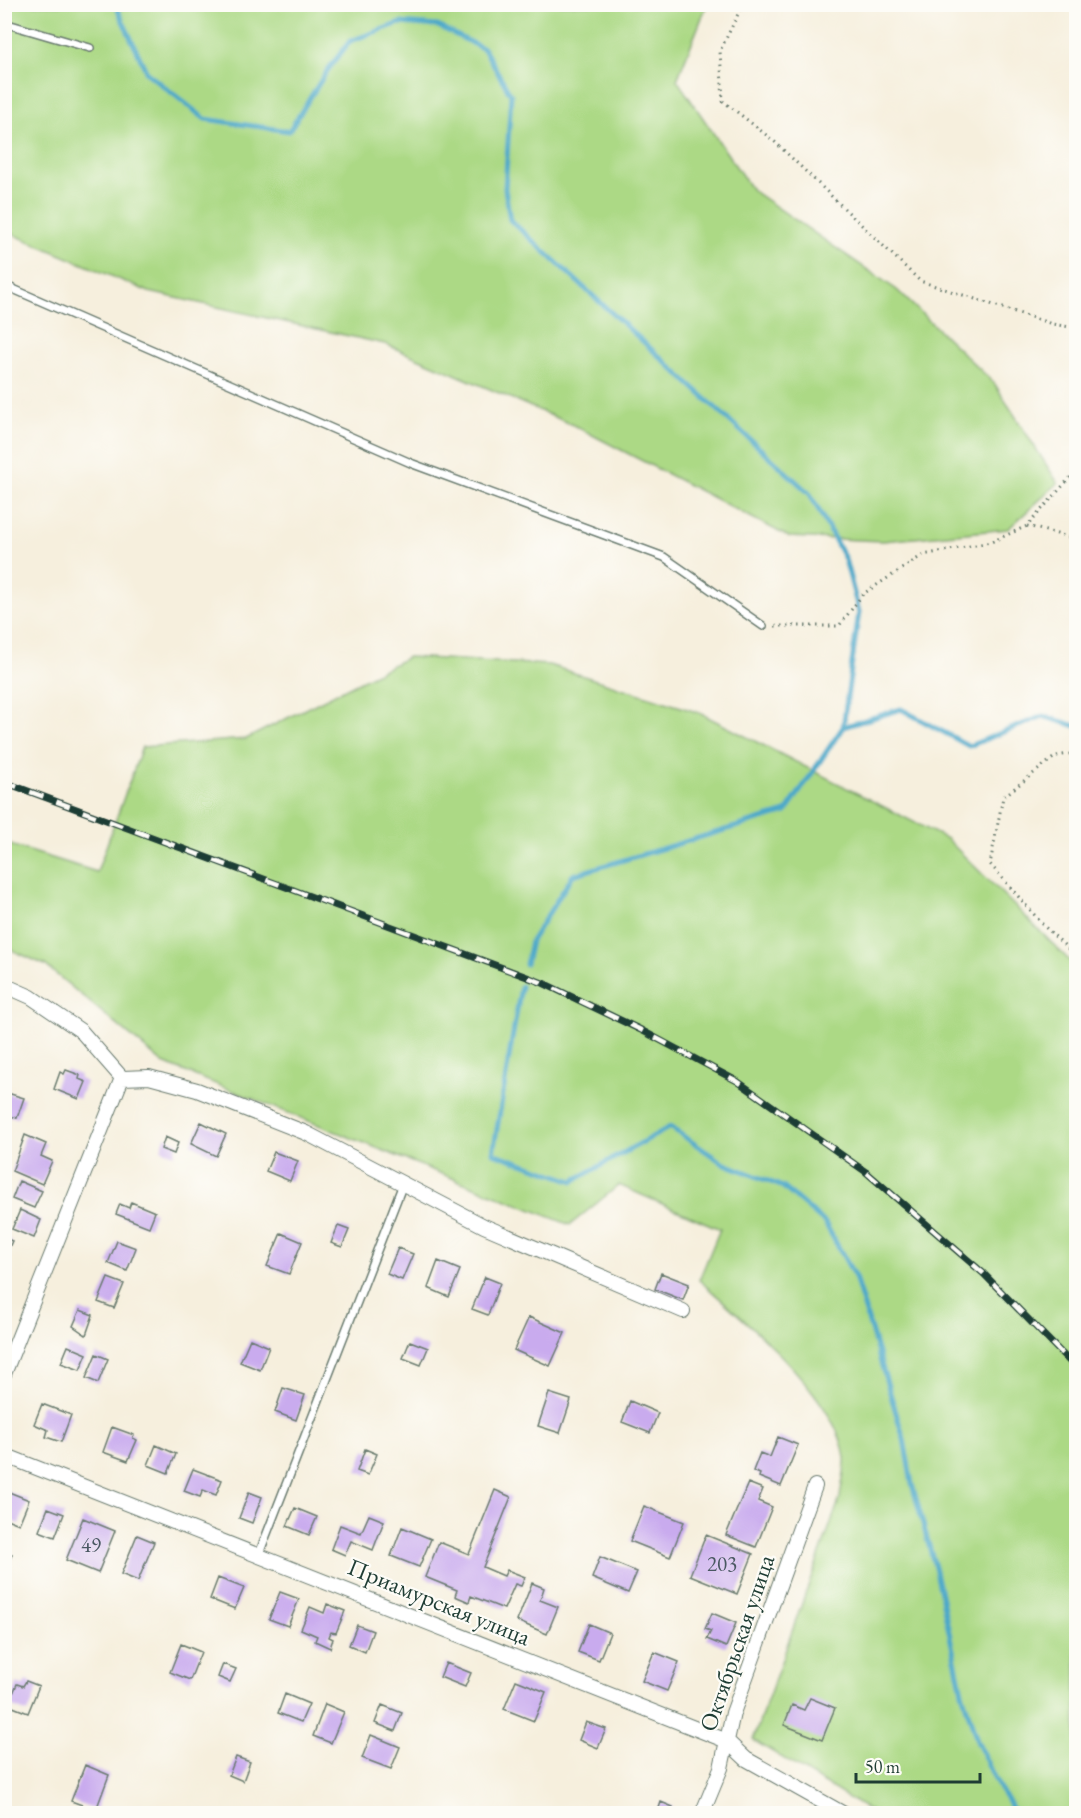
<svg xmlns="http://www.w3.org/2000/svg" width="1081" height="1818" font-family="'EB Garamond',serif">
	<rect width="100%" height="100%" fill="#fdfcf7"/>
	<filter id="ink" filterUnits="userSpaceOnUse"><feTurbulence type="fractalNoise" baseFrequency=".0167" numOctaves="2"/><feDisplacementMap in="SourceGraphic" scale="12" xChannelSelector="R" yChannelSelector="G"/><feConvolveMatrix kernelMatrix="1 2 1 2 8 2 1 2 1" color-interpolation-filters="sRGB"/></filter>
	<filter id="wash" filterUnits="userSpaceOnUse"><feTurbulence type="fractalNoise" baseFrequency=".008" numOctaves="4" result="noise"/><feDisplacementMap in="SourceGraphic" scale="24" xChannelSelector="R" yChannelSelector="G"/><feGaussianBlur stdDeviation="1.35" result="paint"/><feColorMatrix in="noise" values="0 0 0 0 0 0 0 0 0 0 0 0 0 0 0 0 0 1.4 0 .05"/><feComposite in="paint" operator="in"/></filter>
	<g filter="url(#wash)">
		<rect width="100%" height="100%" fill="#f6efdd"/>
		<path fill="#acd985" stroke="#668b5c" stroke-width="1.5" d="M4,5h703l-30,75 75,110 145,100 97,93 64,100 -50,46 -125,12 -94,-4 -216,-112 -188,-81 -236,-52 -144,-61z
			M408,657l141,8 151,48 247,126 129,128v846h-203l-120,-73 87,-242c1,-13 6,-29 5,-41 -9,-62 -101,-137 -146,-177l21,-51 -101,-44 -49,40 -407,-162 -118,-98 -40,-18 -1,-104 93,29 45,-125 104,-8z"/>
		<g fill="none" stroke-linecap="round" stroke-linejoin="round">
			<path stroke="#4ba8c9" stroke-width="5" d="M115,4l32,69 58,46 84,12 38,-60 23,-30 50,-18 38,3 46,23 27,46 -6,94 5,31 300,274 35,65 14,53 -16,115 -57,85 -213,63 -42,66 -5,23
				M843,727l58,-18 68,37 74,-30 33,10
				M521,986l-28,167 80,28 97,-54 53,36 60,24 42,36 30,54 49,162 8,45 24,87 26,121 15,49 22,47 17,26"/>
		</g>
		<g id="blocks">
			<path fill="#c9abee" d="M66,1070l14,5 -1,4 7,3 -7,17 -25,-10 6,-17 4,2z
				M4,1092l20,6 -7,20 -13,-4z
				M201,1122l25,12 -10,22 -25,-12z
				M25,1135l21,9 -5,12 11,5 -10,23 -30,-13z
				M165,1137l13,6 -4,11 -13,-5z
				M274,1152l24,9 -8,20 -24,-10z
				M19,1181l23,10 -8,17 -22,-9z
				M131,1202l24,10 -6,15 -33,-13 4,-10 9,4z
				M20,1210l21,10 -7,18 -22,-9z
				M338,1226l11,4 -7,17 -11,-4z
				M281,1233l21,9 -13,32 -22,-8z
				M4,1238l8,3 -5,11 -3,-1z
				M117,1241l19,7 -9,23 -19,-8z
				M398,1248l15,6 -11,26 -15,-6z
				M438,1261l22,9 -11,27 -21,-9z
				M661,1273l28,11 -6,16 -28,-11z
				M485,1277l15,6 -12,32 -16,-6z
				M108,1278l16,6 -10,24 -16,-6z
				M80,1310l13,5 -7,20 -13,-9z
				M529,1317l36,16 -15,33 -36,-16z
				M250,1339l19,8 -9,23 -20,-8z
				M410,1341l18,7 -7,17 -18,-7z
				M68,1346l19,8 -7,16 -19,-7z
				M96,1354l12,5 -10,24 -12,-5z
				M283,1388l22,7 -9,25 -21,-8z
				M549,1393l22,7 -11,33 -22,-7z
				M630,1401l28,12 -8,20 -28,-11z
				M42,1404l29,11 -10,27 -15,-5 2,-7 -14,-6z
				M112,1427l22,8 -1,3 4,2 -9,21 -25,-9z
				M778,1437l20,8 -17,41 -22,-9 1,-3 -7,-3 7,-18 10,4z
				M156,1445l20,9 -8,19 -20,-8z
				M365,1449l12,5 -9,21 -11,-4z
				M193,1469l29,11 -6,15 -13,-5 -3,7 -16,-6z
				M748,1483l15,6 -5,12 14,6 -16,40 -30,-12z
				M495,1490l16,7 -28,70 21,9 3,-6 18,7 -4,9 -6,-2 -11,25 -33,-13 -2,6 -14,-6 2,-6 -32,-13 14,-35 30,12z
				M9,1492l20,8 -10,24 -15,-6v-15z
				M249,1492l13,5 -10,26 -13,-5z
				M644,1506l40,16 -14,35 -40,-16z
				M48,1508l16,6 -9,23 -16,-6z
				M295,1508l22,9 -8,18 -22,-9z
				M369,1515l15,6 -11,29 -22,-9 -6,14 -14,-6 9,-24 21,8z
				M83,1518l32,13 -17,42 -32,-13z
				M402,1527l29,12 -12,28 -28,-11z
				M137,1535l17,7 -16,39 -17,-7z
				M706,1535l47,19 -16,40 -47,-19z
				M4,1551l8,3 -7,18h-1z
				M600,1557l37,15 -9,21 -36,-15z
				M218,1578l26,10 -9,21 -25,-10z
				M532,1583l12,5 -4,12 18,7 -11,27 -30,-13z
				M280,1592l19,7 -11,27 -19,-7z
				M327,1604l18,7 -9,22 -5,-1 -2,5 4,2 -3,9 -15,-7 2,-5 -16,-7 9,-22 14,6z
				M712,1613l24,10 -10,24 -19,-8 4,-8 -6,-2z
				M589,1624l21,9 -11,27 -21,-8z
				M357,1625l16,6 -8,21 -16,-7z
				M181,1644l20,8 -11,28 -20,-8z
				M654,1652l25,10 -12,29 -25,-10z
				M446,1663l25,10 -6,14 -25,-10z
				M223,1664l13,5 -6,13 -12,-5z
				M516,1680l30,12 -12,29 -30,-12z
				M26,1681l13,5 -11,27 -20,-8 9,-21 6,2z
				M285,1694l24,10 -8,18 -23,-9z
				M810,1698l25,10 -13,32 -38,-15 8,-20 12,5z
				M325,1704l19,8 -13,31 -18,-7z
				M382,1705l20,8 -7,18 -20,-8z
				M586,1722l20,7 -8,19 -19,-8z
				M371,1735l29,12 -9,22 -29,-11z
				M236,1757l14,5 -7,19 -14,-6z
				M85,1765l24,10 -13,35 -25,-9z
				M661,1802l12,5 -2,7h-14z"/>
		</g>
	</g>
	<g filter="url(#ink)">
		<use href="#blocks" fill-opacity="0" stroke="#6a7b6f" stroke-width="1.5"/>
		<g fill="none" stroke-linecap="round" stroke-linejoin="round">
			<g stroke="#6a7b6f" stroke-width="10">
				<path id="lane" d="M4,23l86,25
					M4,285l409,179 251,93 99,69
					M259,1554l144,-370"/>
			</g>
			<g stroke="#6a7b6f" stroke-width="16">
				<path id="street" d="M4,985l27,12 50,34 41,47
					M122,1078l27,-1 48,13 109,43 178,93 199,85
					M4,1374l118,-296
					M4,1455l723,286 19,18 98,55
					M702,1814l19,-46 12,-55 82,-227"/>
			</g>
			<path stroke="#6a7b6f" stroke-width="3" stroke-dasharray="1.5 4.5" stroke-linecap="butt" d="M743,4l-23,47 3,50 51,40 146,140 132,43 24,4
				M1027,526l49,13
				M775,626h64l24,-32 60,-39 68,-13 36,-16 49,-55
				M1076,753l-20,3 -53,41 -13,67 55,63 31,29"/>
			<use href="#lane" stroke="#fff" stroke-width="7"/>
			<use href="#street" stroke="#fff" stroke-width="14"/>
			<g stroke="#1f3d34" stroke-width="7">
				<path id="rail" d="M4,782l539,201 98,47 96,51 129,91 117,101 93,95"/>
			</g>
			<use href="#rail" stroke="#fdfcf7" stroke-width="4.5" stroke-dasharray="14" stroke-linecap="butt"/>
		</g>
	</g>
	<g text-anchor="middle" stroke-width="4.5" stroke-linejoin="round" paint-order="stroke">
		<g font-size="21" fill="#4a5862">
			<text x="91" y="1552">49</text>
			<text x="722" y="1571">203</text>
		</g>
		<g font-size="24" fill="#1f3d34" stroke="#fdfcf7">
			<text transform="translate(439 1602) rotate(22)" y="8">Приамурская улица</text>
			<text transform="translate(737 1643) rotate(-71)" y="8">Октябрьская улица</text>
		</g>
	</g>
	<rect width="1081" height="1818" fill="none" stroke="#fdfcf7" stroke-width="24"/>
	<path d="M856 1773v9h124v-9" fill="none" stroke="#1f3d34" stroke-width="3"/>
	<text x="865" y="1773" font-size="18" fill="#1f3d34" stroke="#fdfcf7" stroke-width="4.5" paint-order="stroke">50 m</text>
</svg>
